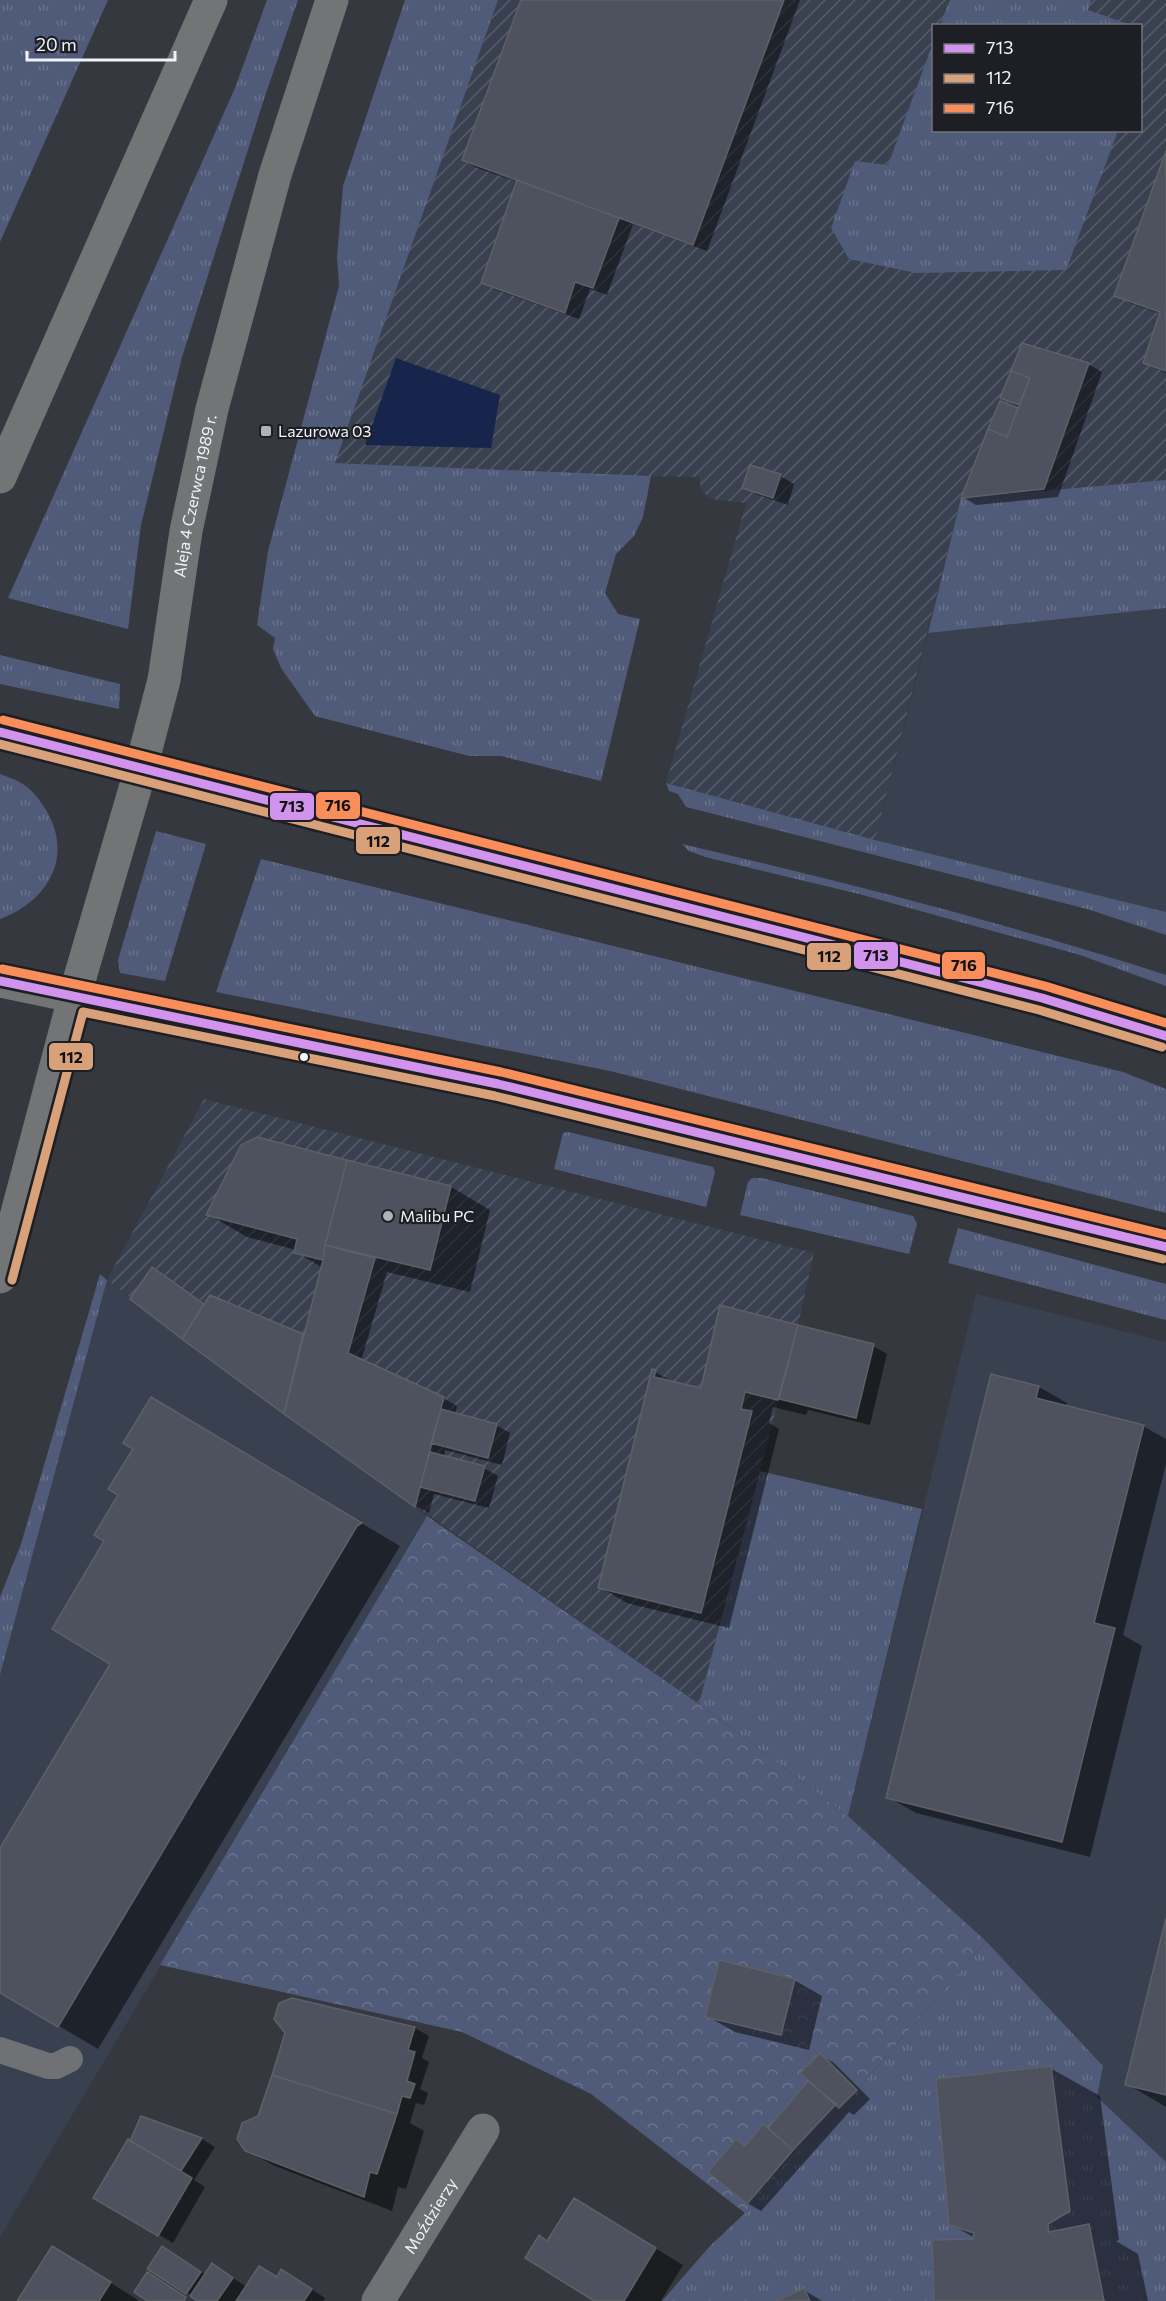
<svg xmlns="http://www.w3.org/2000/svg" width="1166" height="2301" font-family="Commissioner,sans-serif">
	<defs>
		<pattern id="industrial-furrows" width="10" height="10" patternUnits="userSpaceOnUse" patternTransform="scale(1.5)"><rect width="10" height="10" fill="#39404f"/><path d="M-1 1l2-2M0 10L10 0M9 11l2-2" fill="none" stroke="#565c69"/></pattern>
		<pattern id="grass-tufts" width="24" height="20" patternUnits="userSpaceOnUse" patternTransform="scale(1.5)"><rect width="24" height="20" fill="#4f5b78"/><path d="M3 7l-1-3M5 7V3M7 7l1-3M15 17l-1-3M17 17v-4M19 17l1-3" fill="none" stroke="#69738c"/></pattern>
		<pattern id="forest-crowns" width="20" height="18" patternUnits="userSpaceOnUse" patternTransform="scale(1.5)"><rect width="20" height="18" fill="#4f5b78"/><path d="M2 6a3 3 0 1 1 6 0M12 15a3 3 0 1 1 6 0" fill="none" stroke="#69738c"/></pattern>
	</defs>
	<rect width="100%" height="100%" fill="#36383f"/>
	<path fill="#39404f" d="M1166,608v304l-291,-72 53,-207z
		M107,1280l177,134 143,102 -427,721v-562z
		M976,1294l190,48v820l-69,-65 6,-31 -117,-125 -138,-125z"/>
	<path fill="url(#industrial-furrows)" fill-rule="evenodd" d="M498,0h668v480l-205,18 -86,342 -209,-57 80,-280 -36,-4 -10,-11v-11l-69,-1 -297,-13zM934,26h206v104h-206z
		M204,1099l610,154 -16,72 -99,379 -415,-290 -177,-134z"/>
	<path fill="url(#grass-tufts)" d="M0,0h108l-108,242z
		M267,0h31l-33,96 -83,261 -41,168 -13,104 -120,-31 227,-510z
		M405,0h93l-163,463 316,13 -8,41 -9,19 -18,18 -11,39 13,21 22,5 -39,162 -100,-25h-32l-154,-40 -34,-48 -8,-19 2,-11 -18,-13 11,-74 71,-265 -2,-29 6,-71z
		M950,0h141l-3,10 43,15h-191z
		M933,43l1,87 184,1 -52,139 -150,3 -67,-14 -18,-31 24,-67 33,4z
		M1166,480v128l-238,25 33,-135z
		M0,655l120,29 -1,25 -119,-25z
		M0,774c7,3 15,5 21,9 11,6 19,17 25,27 28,47 2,91 -46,109z
		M666,783l209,57 291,72v23l-79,-26 -401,-102 -8,-13 -9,-3z
		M156,831l50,13 -41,137 -45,-8 -2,-13z
		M682,844c162,38 326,79 484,131v11l-86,-31 -221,-61 -154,-37 -16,-6z
		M261,859l862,213 43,17v124l-556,-142 -394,-79z
		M568,1132l145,35 2,5 -9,35 -152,-38 9,-36z
		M752,1178h10l151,38 4,8 -8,30 -169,-39 8,-33z
		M958,1228l208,56v36l-218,-57z
		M100,1274l7,6 -107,395v-78l21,-53z
		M760,1471l162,38 -74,307 -149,-112z
		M986,1941l117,125 -6,31 69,65v139h-62l-15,-77 -40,8 -1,-8 22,-13 -19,-145 -115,13 13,145 25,9 -1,6 -39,62h-124l-7,-12 -27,12h-114l48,-55 35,-33 112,-123z"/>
	<path fill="url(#forest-crowns)" d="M427,1516l272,188 149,112 138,125 -129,149 -112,123 -154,-119 -129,-62 -302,-67z"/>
	<path fill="#17254c" d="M396,358l104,37 -9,53 -126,-3z"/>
	<path fill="#0007" d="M523,0h277l-93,251 -74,-27 -26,71 -17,-6 -11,30 -83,-29 -14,-8 36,-100 -41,-14 -13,-8z
		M1166,155v218l-22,-11 17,-48 -31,-11 -14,-8z
		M1023,345l65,19 14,8 -44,125 -82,8 -13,-8 38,-95 20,8 1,-1 -20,-12z
		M780,476l14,8 -6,21 -30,-10 -14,-8z
		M451,1187l39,23 -20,82 -83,-20 -26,89 82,37 14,8 -2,8 41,11 14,8 -8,32 -57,-15 -1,7 40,11 14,8 -9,32 -55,-14 -5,19 -13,-7 -131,-93 -153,-114 20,-30 54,35 99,33 18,-69 -27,-16v-2l-49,-13 -39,-23z
		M797,1326l76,20 14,8 -17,71 -62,-15 -2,5 -33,-8 -4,16 10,6 -50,199 -102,-25 -27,-16 55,-215 21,12 26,6z
		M1039,1387l28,16 -1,4 77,19 23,13v25l-43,171 19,11 -52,211 -174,-44 -28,-16z
		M191,1422l209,124 -302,503 -98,-58v-140l112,-187z
		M1166,1924v183l-39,-23z
		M794,1980l28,16 -13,54 -74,-18 -28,-16z
		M292,1999l123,29 14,8 -7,22 7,4 -9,27 8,4 -4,12 -8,-2 -6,20 14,8 -18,58 -8,-2 -6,24 -117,-45 -29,-16 41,-117z
		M820,2055l14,8 36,36 -16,16 -5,-3 -88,99 -14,-8 -10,-62 9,6 23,-18 41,-48z
		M1050,2068l50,28 19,144 -3,1 22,13 10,47h-212l39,-60v-3l-25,-14z
		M142,2117l60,22 13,8 -21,33 11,7 -32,56 -78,-46 36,-55z
		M602,2216l81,49 -22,36h-64l-49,-59z
		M176,2256l30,19 7,-10 34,22 31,-9 18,1 29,19 -2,3h-123l-51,-32z
		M81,2264l57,36 -1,1h-118z
		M804,2290l18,11h-43z"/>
	<path fill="#4e525e" stroke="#5e6066" stroke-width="1.5" d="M521,0h263l-91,245 -231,-85z
		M1166,151v220l-23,-8 17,-51 -46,-16z
		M517,180l102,38 -26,70 -18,-6 -10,31 -84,-30z
		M1022,343l67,20 -45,126 -83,9 27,-69 19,8 23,-59 -19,-7z
		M1011,371l19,7 -11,27 -19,-7z
		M1000,401l18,7 -11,29 -19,-8z
		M750,465l31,9 -8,24 -31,-10z
		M257,1137l90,23 -22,85 -2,15 -29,-7 3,-14 -91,-24 35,-70z
		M347,1160l104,26 -21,84 -105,-25z
		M325,1245l50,13 -27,95 96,44 -29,110 -131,-93 39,-154z
		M152,1267l52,37 -22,35 -52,-40z
		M210,1295l93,39 -19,80 -102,-75z
		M720,1305l78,20 -20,75 -33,-8 -4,17 11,2 -51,202 -103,-25 54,-219 4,1 -2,7 47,11z
		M798,1325l76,19 -18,74 -77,-19z
		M991,1374l48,12 -3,12 108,27 -50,198 21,5 -53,214 -176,-44z
		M151,1397l211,126 -5,3 -299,501 -58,-34v-145l110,-184 -58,-35 52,-88 -10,-6 24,-40 -10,-6 25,-40 -10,-6z
		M441,1409l56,15 -9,34 -57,-15z
		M430,1452l55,14 -10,35 -55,-14z
		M1166,1918v177l-41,-10z
		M719,1960l76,19 -14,56 -76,-18z
		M292,1998l123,29 -7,23 7,2 -8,29 8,3 -5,14 -8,-2 -5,18 -125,-39 13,-42 -11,-14 5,-16z
		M820,2053l37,37 -18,18 -39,-35z
		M1051,2066l19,145 -22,13 1,8 40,-8 15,77h-170l-2,-61 41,-1 1,-6 -25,-8 -13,-146z
		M272,2075l125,39 -20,60 -7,-2 -6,25 -119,-46 -8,-12 5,-16 16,-7z
		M808,2081l28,23 -43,46 -25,-22z
		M141,2116l61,22 -21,33 -51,-30z
		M763,2124l30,26 -46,54 -39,-32 28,-33 9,7z
		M128,2139l64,39 -34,58 -65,-38z
		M574,2198l82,50 -32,53h-30l-69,-43 14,-23 8,6z
		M52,2246l59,36 -12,19h-82z
		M162,2246l39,26 -15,22 -39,-25z
		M212,2263l21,15 -16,23h-20l-7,-5z
		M259,2266l18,11 4,-8 31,20 -8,12h-68z
		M147,2272l39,25 -2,4h-37l-13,-9z
		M804,2288l6,13h-34z"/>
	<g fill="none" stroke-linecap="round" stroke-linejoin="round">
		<path stroke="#707174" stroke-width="26" d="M0,2050l48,16h8l14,-7"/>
		<path stroke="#707174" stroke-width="33" id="s1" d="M378,2301l105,-171"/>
		<g stroke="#727476" stroke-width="33">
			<path d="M0,477l211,-477"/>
			<path d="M0,732l1042,266 124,38"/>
			<path d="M0,981l498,103 668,163"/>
			<path id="s2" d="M0,1277l74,-279 67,-230 23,-88 22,-149 26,-122 63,-234 57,-175"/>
		</g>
		<g stroke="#1d1f24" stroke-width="14">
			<path id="bus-1" d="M0,732l1042,266 124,38
				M0,981l498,103 668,163"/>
		</g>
		<g stroke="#1d1f24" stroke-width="14">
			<path id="bus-2" d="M0,744l1039,266 123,37
				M12,1280l71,-268 412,84 668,163"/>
		</g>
		<g stroke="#1d1f24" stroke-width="14">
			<path id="bus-3" d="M3,720l1042,266 121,37
				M2,969l499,103 665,163"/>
		</g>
		<use href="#bus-1" stroke="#d193ec" stroke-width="9"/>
		<use href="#bus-2" stroke="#d9a179" stroke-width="9"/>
		<use href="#bus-3" stroke="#fa8e5a" stroke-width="9"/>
	</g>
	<g fill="#b0b2b9" stroke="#1d1f24" stroke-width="2">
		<rect x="260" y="425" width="12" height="12" rx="3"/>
		<circle cx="388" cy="1216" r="6"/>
	</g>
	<circle fill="#f1f4fb" stroke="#1d1f24" stroke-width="2" cx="304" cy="1057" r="5"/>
	<g text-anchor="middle" stroke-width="4.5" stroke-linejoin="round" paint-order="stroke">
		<g font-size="16" fill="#f1f4fb" stroke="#1d1f24" text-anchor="start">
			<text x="278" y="437">Lazurowa 03</text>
			<text x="400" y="1222">Malibu PC</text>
		</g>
		<g font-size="16" fill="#f1f4fb" stroke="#1d1f24">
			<text dy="6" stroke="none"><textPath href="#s2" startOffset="806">Aleja 4 Czerwca 1989 r.</textPath></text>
			<text dy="6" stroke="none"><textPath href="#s1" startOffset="100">Moździerzy</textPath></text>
		</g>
	</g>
	<g stroke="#1d1f24" stroke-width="2">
		<rect x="315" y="791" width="46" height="29" rx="6" fill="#fa8e5a"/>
		<rect x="269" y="792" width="46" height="29" rx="6" fill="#d193ec"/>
		<rect x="355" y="826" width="46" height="29" rx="6" fill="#d9a179"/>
		<rect x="853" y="941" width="46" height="29" rx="6" fill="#d193ec"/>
		<rect x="806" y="942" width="46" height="29" rx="6" fill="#d9a179"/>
		<rect x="941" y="951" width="45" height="29" rx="6" fill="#fa8e5a"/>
		<rect x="48" y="1042" width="46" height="29" rx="6" fill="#d9a179"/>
	</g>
	<g font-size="16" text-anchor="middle" font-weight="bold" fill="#111">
		<text x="338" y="811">716</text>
		<text x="292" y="812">713</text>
		<text x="378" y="847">112</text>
		<text x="876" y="961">713</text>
		<text x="829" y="962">112</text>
		<text x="964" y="971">716</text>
		<text x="71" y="1063">112</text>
	</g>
	<rect x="932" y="24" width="210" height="108" fill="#1d1f24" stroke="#72747a" stroke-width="1.5"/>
	<rect x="944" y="44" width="30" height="9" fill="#d193ec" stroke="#72747a" stroke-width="1.5"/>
	<text x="986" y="54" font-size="18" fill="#f1f4fb">713</text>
	<rect x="944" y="74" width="30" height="9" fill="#d9a179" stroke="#72747a" stroke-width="1.5"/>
	<text x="986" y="84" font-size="18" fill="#f1f4fb">112</text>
	<rect x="944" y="104" width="30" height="9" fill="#fa8e5a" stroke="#72747a" stroke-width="1.5"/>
	<text x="986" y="114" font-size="18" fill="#f1f4fb">716</text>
	<path d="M27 51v9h148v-9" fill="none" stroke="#f1f4fb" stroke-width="3"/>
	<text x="36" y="51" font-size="18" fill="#f1f4fb" stroke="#1d1f24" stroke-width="4.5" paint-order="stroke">20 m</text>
</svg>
